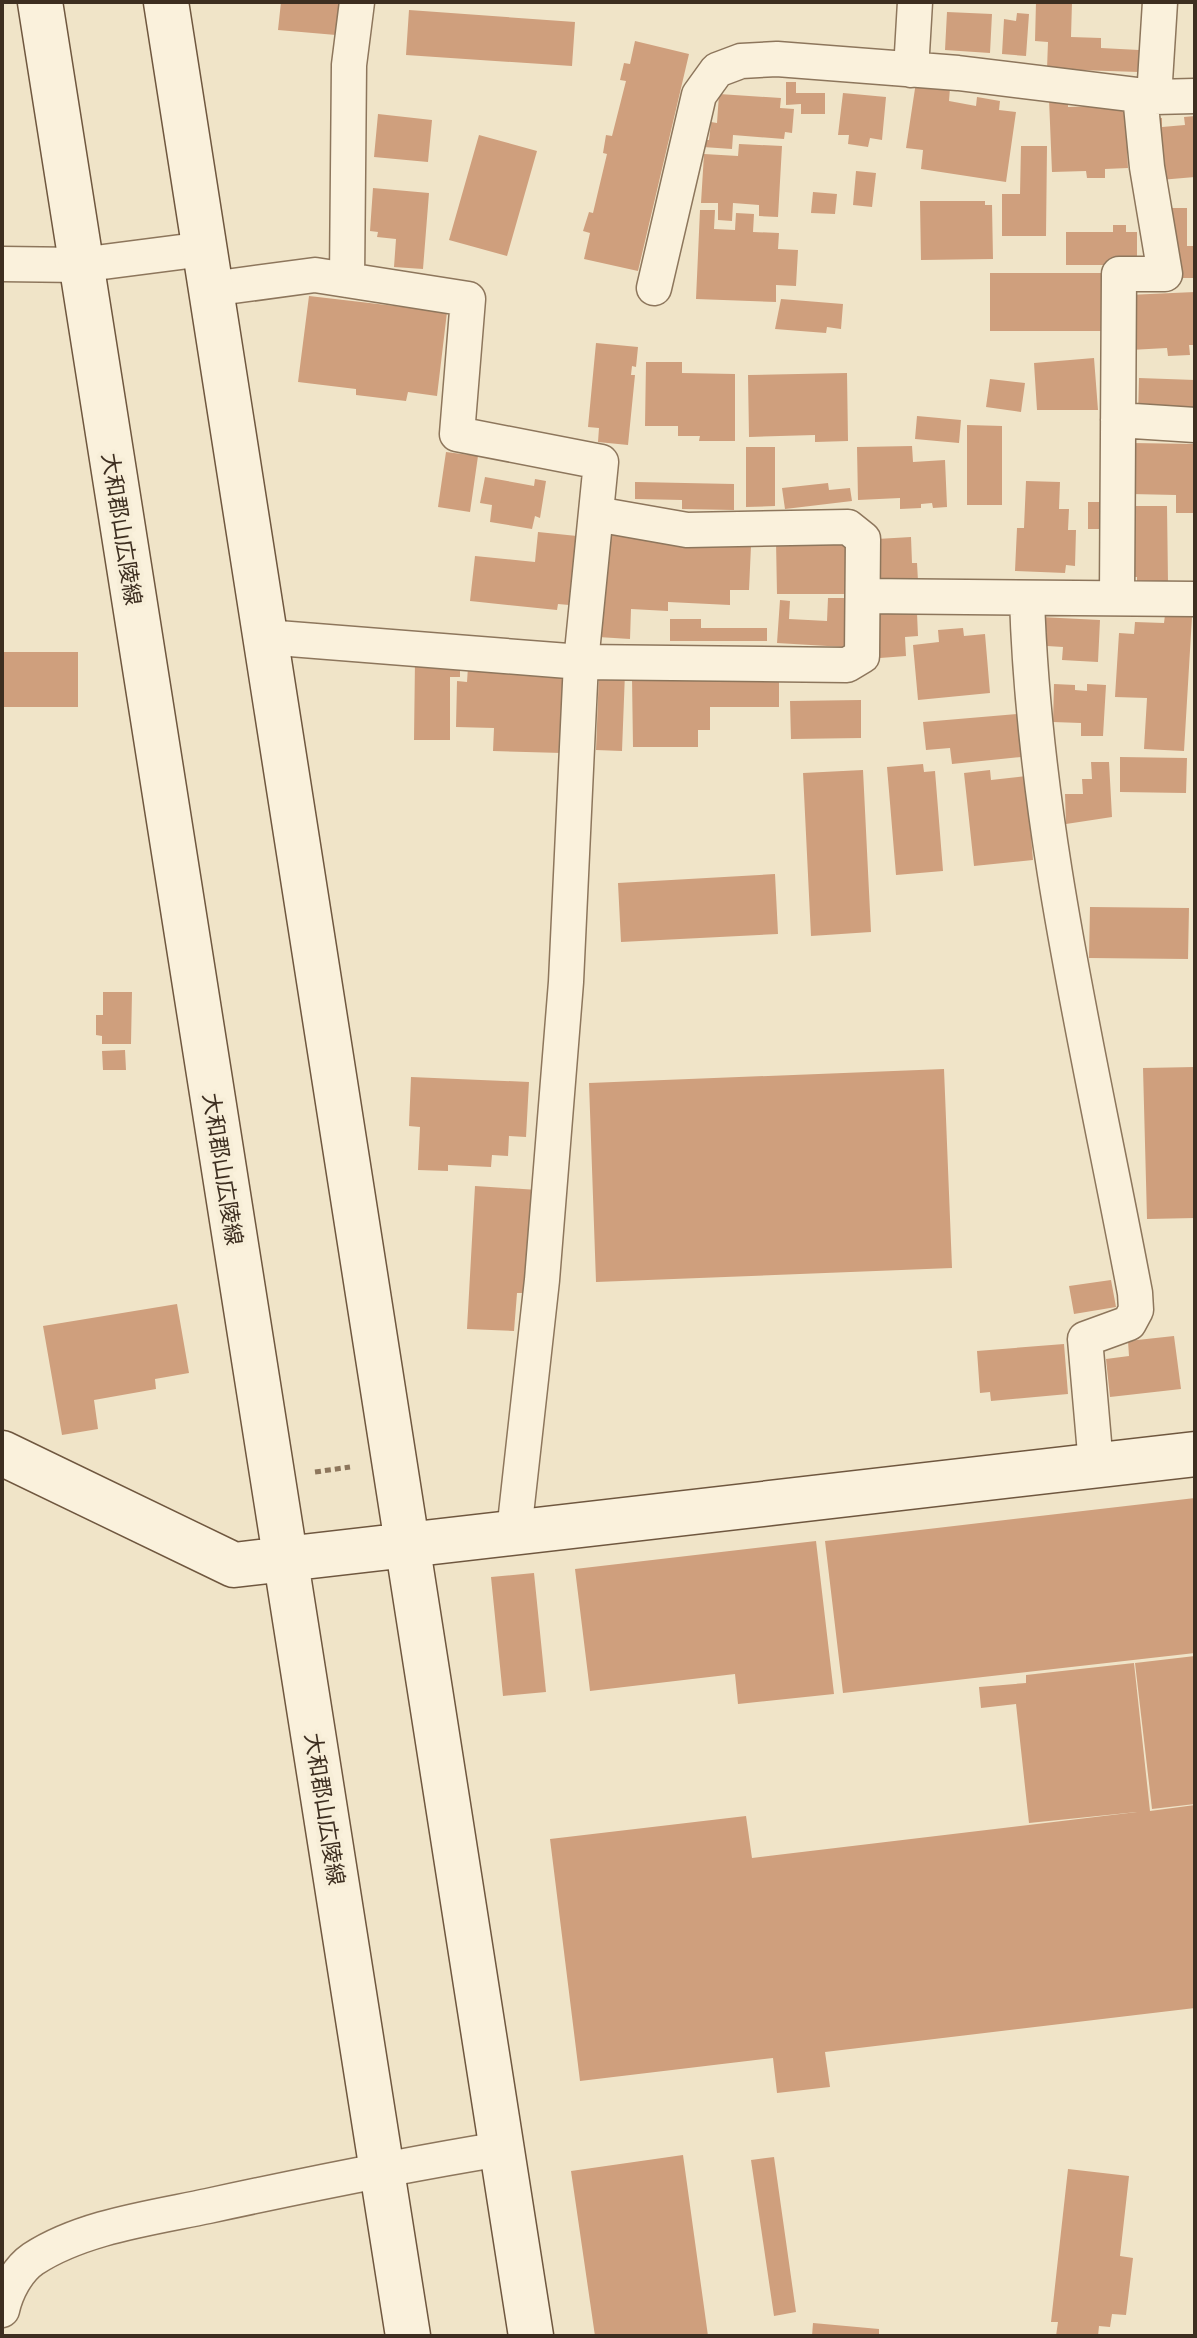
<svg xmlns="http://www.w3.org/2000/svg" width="1197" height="2338" font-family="'PT Serif','Noto Sans JP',serif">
	<rect width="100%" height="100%" fill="#f0e4c8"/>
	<path fill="#cf9f7d" d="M281,2h58l-3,33 -58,-5z
		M1036,2h36l-1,35 30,1v10l38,2v22l-92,-3 1,-27 -13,-1z
		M409,10l166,12 -3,44 -166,-11z
		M947,12l45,2 -2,39 -45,-3z
		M1017,13l12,1 -3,42 -24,-2 2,-35 12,2z
		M635,41l54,13 -51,217 -54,-12 6,-26 -7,-2 6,-19 4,1 14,-59 -4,-1 3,-18 6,1 14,-55 -6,-1 4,-17 6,1z
		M786,82h10v11h29v21h-24v-10l-15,1z
		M916,82l34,6 -1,13 27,5 1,-9 23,4 -1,9 17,2 -10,70 -85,-13 2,-19 -17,-2z
		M843,93l43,4 -4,43 -12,-2 -2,9 -20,-3 1,-9h-11z
		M719,94l62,4 -1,10 14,1 -2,24 -7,-1 -1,7 -51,-4 -1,14 -29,-2v-7h6l2,-18 6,1z
		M1049,99h19v8l57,-2 3,63 -23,1v9h-18l-1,-7 -34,1z
		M378,114l54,6 -4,42 -54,-5z
		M1195,116v61l-35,3 -10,-61 12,-1v9l23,-2 -1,-8z
		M479,135l58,16 -30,105 -58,-16z
		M739,144l43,2 -4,71 -19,-1v-11l-26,-2 -1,18 -14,-1v-17h-17l3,-49 34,2z
		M1021,146h26l-1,90h-44v-42h18z
		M856,171l20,2 -4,34 -19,-2z
		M373,188l56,5 -6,76 -29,-2 2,-28 -19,-2 1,-5 -8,-1z
		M813,192l24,2 -2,20 -24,-1z
		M920,201h65v4h7l1,54 -72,1z
		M1166,208h21v38h8v32h-29z
		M700,210h15l-1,19 21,1 1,-17 18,1 -1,18 26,1 -1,16 20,1 -2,36 -20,-1v17l-80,-3z
		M1113,225h13v7h11v33h-71v-33h47z
		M990,273h112l-1,58h-111z
		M1195,292v53h-6l1,10 -22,1 -1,-8 -37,2 -2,-55z
		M309,296l138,16 -10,84 -29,-4 -2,9 -50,-6v-6l-58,-7z
		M781,299l62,5 -2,25 -14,-2 -1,6 -51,-4z
		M596,343l42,4 -2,20 -4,-1 -1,9h4l-7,70 -30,-3 1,-14 -11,-1z
		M1094,358l4,52h-61l-3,-47z
		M646,362h36v11l53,1v67h-36l1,-5h-22v-10h-33z
		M847,373l1,68 -33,1v-7l-66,2 -1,-62z
		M1139,378l56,2v37l-57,-1z
		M990,379l35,4 -4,29 -35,-5z
		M917,416l44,4 -2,23 -44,-4z
		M967,425l35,1v79h-35z
		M1132,443l63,1v69h-19v-18l-45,-1z
		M912,446l1,16 32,-2 2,47 -14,1 -1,-5 -11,1v4l-21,1v-11l-42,2 -1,-53z
		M746,447h29v59l-29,1z
		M446,452l32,4 -8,56 -32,-5z
		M485,477l49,9 1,-7 11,2 -6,37 -5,-2 -3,13 -42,-7 2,-17 -12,-2z
		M1026,481l34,1 -1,27h10l-1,21h8l-1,36 -9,-1 -1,8 -50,-2 2,-43h7z
		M635,482l99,2v26l-52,-1v-9l-47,-1z
		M828,483l1,7 21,-2 2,13 -67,8 -3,-21z
		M1088,502h15v27h-15z
		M1129,506h38l1,76h-31v-5h-8z
		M538,532l39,4 -8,69 -11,-1 -1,6 -87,-9 5,-45 60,6z
		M602,532l49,3v7l100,4 -2,44h-19v15l-62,-3v9l-37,-2 -1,30 -32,-2z
		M845,535l1,59h-69l-1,-53z
		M911,537l1,26h5l1,18h-39l-2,-42z
		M828,598h19l-3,49 -67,-4 3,-43 10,1 -1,18 38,2z
		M917,613l1,23 -13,1 1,19 -26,2 -3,-44z
		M1165,615l27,2 -8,134 -40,-2 3,-51 -32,-1 4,-64 15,1 1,-12 29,1z
		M1040,617l60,3 -2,42 -36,-2 1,-13 -16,-1v-14l-8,-1z
		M670,619h31v9h66v13h-97z
		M963,628l1,8 21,-2 5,59 -72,7 -5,-55 26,-3 -1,-12z
		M2,652h76v55h-76z
		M415,660l45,1v16h-10v63h-36z
		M468,667l95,2 -1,84 -69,-2 1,-23 -38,-1 1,-46 10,1z
		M599,672l26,1 -3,78 -26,-1z
		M779,677v30h-69v23h-12v17h-65l-1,-69z
		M1054,684l21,1v5l12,1v-7l19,1 -3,51h-22v-13l-28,-1z
		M861,700v38l-70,1 -1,-38z
		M1017,714l4,43 -69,7 -2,-16 -24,2 -3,-28z
		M1120,757l67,1 -1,35 -66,-1z
		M1091,762h18l3,55 -46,7 -1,-30h18l-1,-15h10z
		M923,764l1,8 11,-1 8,100 -47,4 -9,-108z
		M863,770l8,162 -60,4 -8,-163z
		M990,770l1,10 35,-4 7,84 -59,6 -10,-93z
		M775,874l3,60 -157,8 -3,-59z
		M1090,907l99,1 -1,51 -99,-1z
		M103,992h29l-1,52h-29v-8l-6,-1v-20h7z
		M125,1050l1,20h-23l-1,-19z
		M1195,1067v151l-48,1 -4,-151z
		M944,1069l8,199 -356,14 -7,-199z
		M411,1077l118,5 -3,55 -17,-1 -1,20 -16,-1 -1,12 -43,-2v6l-30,-1 2,-43 -11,-1z
		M475,1186l63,4 -6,103h-15l-3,38 -47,-2z
		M1111,1280l5,27 -42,7 -5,-28z
		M177,1304l12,69 -34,6 1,10 -62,11 4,29 -36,6 -19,-109z
		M1174,1336l7,53 -71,8 -4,-38 23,-3 -1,-15z
		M1064,1344l4,50 -77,7 -1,-9 -10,1 -3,-42z
		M1195,1498v155l-352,40 -18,-152z
		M816,1541l18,153 -96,10 -3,-30 -145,17 -15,-122z
		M534,1573l12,119 -43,4 -12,-119z
		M1195,1656v148l-43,5 -17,-146z
		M1134,1663l16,148 45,-6v203l-370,44 5,35 -53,6 -4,-35 -193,23 -30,-242 196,-23 6,42 385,-46 -108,11 -13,-119 -35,4 -2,-21 47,-4v-8z
		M683,2155l25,181h-113l-24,-165z
		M774,2157l22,155 -22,4 -23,-156z
		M1068,2169l61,7 -9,80 13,2 -7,57 -14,-1 -2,13 -11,-1 -1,10h-42l2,-14h-7z
		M813,2323l66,6v7h-67z"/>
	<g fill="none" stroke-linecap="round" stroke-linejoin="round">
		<g stroke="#8d765c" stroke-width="37">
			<path id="street" d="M911,70l4,-68
				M1154,97l6,-95
				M2,264l78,1 124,-16
				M347,280l2,-215 8,-63
				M654,288l45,-193 18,-25 24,-9 36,-2 181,14 196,24 41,-1
				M211,289l104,-14 153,24 -11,135 144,28 -20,200 -15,320 -24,298 -28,252
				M1118,420l77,5
				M863,596l332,3
				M1117,597l2,-323h46l-18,-107 -7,-72
				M1027,598c7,234 65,466 108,695l1,17 -7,13 -44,16 11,126
				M265,637l316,25 266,3 15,-9 1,-117 -15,-12 -161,3 -91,-16
				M2,2310c4,-18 15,-40 31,-51 49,-32 118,-41 175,-53 97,-21 195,-41 293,-57"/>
		</g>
		<g stroke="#6f573f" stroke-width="47">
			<path id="secondary" d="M40,2l368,2334
				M166,2l365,2334
				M2,1453l232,112 961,-111"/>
		</g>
		<path stroke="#8d765c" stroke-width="5" stroke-dasharray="6 4" stroke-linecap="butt" d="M315,1472l35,-5"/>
		<use href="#street" stroke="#faf1dc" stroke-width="34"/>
		<use href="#secondary" stroke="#faf1dc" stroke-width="44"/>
	</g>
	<g text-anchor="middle" stroke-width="8" stroke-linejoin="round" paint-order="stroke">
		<g font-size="22" fill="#3d2e20" stroke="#f7eed8">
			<text transform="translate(122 529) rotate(81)" y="8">大和郡山広陵線</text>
			<text transform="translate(223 1169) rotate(81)" y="8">大和郡山広陵線</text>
			<text transform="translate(325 1809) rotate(81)" y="8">大和郡山広陵線</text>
		</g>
	</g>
	<rect width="1197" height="2338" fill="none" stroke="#3d2e20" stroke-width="8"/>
</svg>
